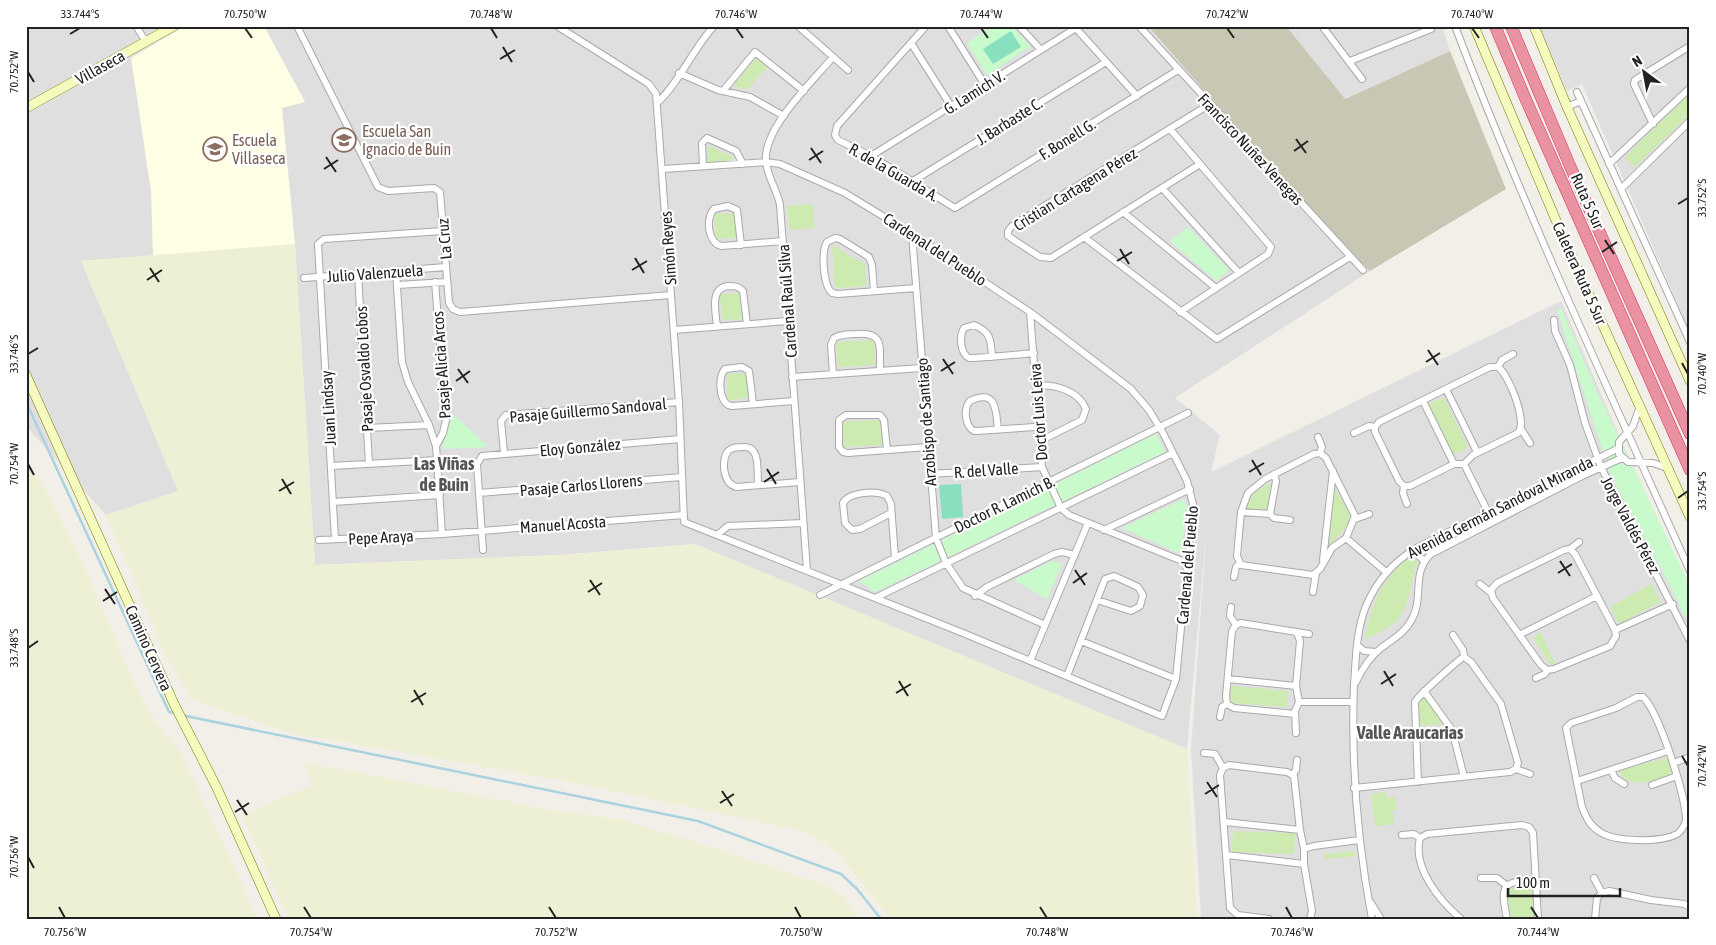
<svg xmlns="http://www.w3.org/2000/svg" width="1716" height="945" font-family="'Asap Condensed',sans-serif">
	<rect width="100%" height="100%" fill="#f2efe9"/>
	<path fill="#e0dfdf" d="M26,26h1122l146,167 76,78 -195,127 45,37 -9,37 350,-171 59,137 70,151v330h-489l-10,-170 16,-225 -20,225 -492,-205 -136,11 -244,10 -20,-321 -214,17 98,230 -73,24 -80,-89z
		M1286,26h156l8,25 -106,48z
		M1539,26h151v306l-108,-248 -15,7z"/>
	<path fill="#ffffe5" d="M185,26h79l41,76 -23,6 13,136 -142,12 -2,-65 -20,-133z"/>
	<path fill="#c7c7b4" d="M1148,26h138l59,73 105,-48 56,138 -136,82 -76,-78z"/>
	<path fill="#eef0d5" d="M295,244l20,321 244,-10 136,-11 492,205 10,170h-307l-52,-66 -30,-21 -233,-49 -284,-50 -99,-33 -26,-44 -60,-141 72,-24 -97,-230z
		M26,461l21,31 42,85 51,119 12,21 29,36 77,166h-232z
		M303,762l244,47 71,10 75,22 135,45 15,10 16,23h-570l-47,-103 70,-31z"/>
	<path fill="#cdebb0" d="M757,57l11,9 -21,24 -14,-4z
		M1690,93v21l-55,53 -10,-10z
		M707,145l24,11 3,4 -27,3z
		M813,204l1,24 -25,2 -2,-24z
		M734,213l2,25 -20,1 -2,-25z
		M832,245l33,19 1,22 -31,2z
		M740,293l2,26 -20,1 -2,-26z
		M874,340l1,25 -37,2 -2,-25z
		M747,373l1,25 -20,2 -1,-26z
		M1444,397l24,51 -15,7 -24,-51z
		M880,420l2,25 -38,2 -1,-25z
		M1271,483l-4,26h-20c3,-15 11,-20 24,-26z
		M1335,488l14,24 2,11 -23,23z
		M1410,556l8,6c-15,42 -3,58 -54,77 10,-38 15,-56 46,-83z
		M1651,584l10,18 -42,22 -9,-17z
		M1540,632l16,33 -5,1 -18,-28z
		M1231,686l57,5 -1,16 -57,-4z
		M1423,698l4,2 16,24 -22,2 -2,-22z
		M1665,758l4,3 4,14c-16,4 -46,17 -54,-4z
		M1386,792l1,6 8,-1 2,13 -5,1 2,13 -19,2 -4,-32z
		M1233,831l62,2 -1,21 -62,-2z
		M1355,851l1,5 -32,3v-5z
		M1524,884l6,2 2,5 2,28h-22l-6,-25 1,-6z"/>
	<path fill="#c8facc" d="M993,26h17l21,20 -44,29 -20,-32z
		M1188,227l41,43 -13,11 -46,-40z
		M1561,308l37,86 92,192v40l-26,-52 -54,-101 -53,-163z
		M449,411l40,36 -47,2 8,-26z
		M1156,434l9,18 -290,140 -16,-11z
		M1184,499l3,9 -6,46 -59,-26z
		M1052,561l10,3 -15,35 -33,-19z"/>
	<path fill="#88e0be" d="M1011,31l10,16 -28,17 -10,-15z
		M961,484l2,33 -21,2 -3,-34z"/>
	<g fill="none" stroke-linecap="round" stroke-linejoin="round">
		<path stroke="#aad3df" stroke-width="2.5" d="M26,402l143,310 7,1
			M181,715l517,106 143,53 16,15 24,30"/>
		<g stroke="#a9a9a9" stroke-width="8">
			<path id="street" d="M136,26l10,16
				M297,26l81,161 10,4 46,-3 6,4 9,111 4,6 7,3 211,-17
				M557,26l92,58 7,10 23,308 5,120 279,111 199,83 14,-37 17,-175 -6,-23 -24,-48 -14,-23 -18,-21 -101,-77 -118,-78 -67,-41 -65,-29 -14,-2 -103,7
				M798,26l50,44
				M926,26l-89,100 -2,9 3,5 33,16 84,52 223,-138
				M948,26l37,59
				M1019,26l22,24
				M1074,26l63,70
				M1139,26l224,244
				M1322,26l40,53
				M1455,26c70,185 154,365 235,545
				M911,43l40,63
				M1350,61l81,-32
				M679,73l39,17 32,7 34,19
				M723,91l32,-39 49,39
				M1577,92l113,250
				M658,102c20,-18 35,-53 56,-76
				M1567,107l14,-6
				M1653,124l-19,-40 1,-4 55,-34
				M1170,129l101,118 -3,7 -88,58
				M871,156l205,-128
				M1200,164l-149,94 -11,-1 -32,-21v-5l4,-5 198,-122
				M1609,164l81,-76
				M703,166l-1,-23 5,-5 29,13 7,13
				M913,181l193,-119
				M1162,188l77,85
				M1621,189l69,-68
				M1123,212l93,76
				M912,234l24,304 10,25 17,25 82,37
				M1084,237l133,102 133,-82
				M741,245l-4,-35 -9,-4 -14,3c-9,9 -6,35 8,37l61,-5
				M396,272l6,90 6,20 21,43 7,21 6,88
				M358,274l11,190
				M304,278l142,-11
				M435,282l11,138 -3,13 -7,13
				M397,285l50,-3
				M874,291l-2,-26 -3,-8 -29,-18 -5,-1 -8,4c-6,10 -4,43 5,51l6,1 78,-6
				M1030,312l12,155 19,41 8,7 118,48
				M1554,320l1,11 15,34 15,58 16,44 89,174
				M717,327c-1,-14 -8,-39 11,-41 7,0 10,0 15,5l4,33
				M674,330l114,-9
				M992,357c-1,-17 -1,-25 -18,-32l-10,3c-5,8 -4,25 5,30h3c20,-1 41,-3 62,-5
				M1498,367l4,-7 11,-6
				M833,374l-2,-29 3,-7c7,-4 15,-4 23,-4 29,-2 22,15 23,37
				M792,377l130,-9
				M1036,386c18,-2 42,4 50,23l-4,11 -42,21
				M1446,389l31,63
				M1423,401l31,63
				M753,404l-4,-33 -7,-4 -17,2c-7,8 -6,30 3,36l4,1 62,-5
				M1640,406l-7,20 -14,16v12l9,8 25,1 14,5
				M1375,427v5l24,49 5,5h6l44,-22h10
				M367,428l62,-3
				M1521,429l9,14
				M998,430c-2,-19 -1,-42 -28,-29 -7,8 -5,25 4,30h3l57,-4h5
				M1354,433l15,-7 6,1 4,-5 111,-55h8c11,8 30,55 20,66l-45,22 -9,9
				M1318,437l4,10 -2,6
				M887,450l-3,-30 -4,-5h-34l-7,5v27l4,5 5,1 80,-6
				M504,453l-3,-32 5,-6 173,-13
				M1320,453l6,5 29,58 -9,22 -14,10 -12,21 -7,6 -72,-10 -4,-9 4,-44 7,-19 17,-14 49,-25z
				M1464,464l24,48
				M331,466l107,-6
				M930,474l112,-7
				M758,485c-1,-13 3,-40 -15,-38 -6,0 -10,0 -15,4 -7,10 -5,32 8,36l64,-5
				M1404,486l-1,7 4,11
				M479,493l203,-16
				M333,502l107,-7
				M1241,512l29,2 4,4 16,2
				M891,513l-31,16 -8,1 -7,-7 -2,-20c6,-11 33,-13 44,-7l4,8 4,54
				M1270,514l6,-33 -2,-7
				M1355,519l14,-5
				M1104,530l86,-41
				M717,535l11,-9 75,-3
				M1346,538l40,34
				M335,539l-17,-295 6,-5 119,-8
				M319,540l123,-6 242,-19
				M1570,549l5,5 40,76 1,6 -6,10 -56,23 -7,1 -6,-5 -48,-67 -2,-8 6,-7 67,-33z
				M1570,549l9,-7
				M483,550l-6,-86 5,-8 198,-17
				M1413,550l11,11
				M1323,560l10,-89
				M807,570l-27,-365c-3,-16 -13,-28 -14,-44 -3,-33 47,-80 67,-104
				M1234,577l2,-10 3,-3
				M1480,584l11,9
				M1313,592l3,-19
				M820,595l368,-182
				M975,596l12,-9 67,-33 8,-2 13,3
				M875,598l298,-145
				M1231,607l-1,9 6,9
				M1615,630l58,-26
				M1453,635l10,15 1,7
				M1519,635l78,-39
				M1081,641l95,38
				M1357,645l7,6 12,1
				M1464,657l7,5 30,42 17,59 -2,6
				M1030,661l58,-138
				M1067,676l38,-97 9,-3 24,11 5,8 -3,11 -9,5 -34,-11
				M1536,678l9,-4 2,-4
				M1228,679l68,7
				M1356,682c6,-13 14,-25 25,-34 12,-9 24,-15 31,-29 12,-21 -1,-47 19,-65l151,-78 40,-18
				M1424,691l28,39 12,47
				M1637,697h6c16,15 44,102 43,124 -2,5 -4,10 -9,13 -16,9 -62,8 -77,-2 -10,-6 -14,-15 -18,-25l-16,-79 5,-5 45,-15z
				M1299,702h54
				M1295,714l-61,-6 -7,-4 -1,-8 6,-65 4,-6 5,-2 68,11
				M1220,717l2,-10 5,-3
				M1296,733l-1,-22 4,-9 -3,-16 4,-45 -3,-8
				M1204,753l11,1 8,14
				M1673,763l17,-6
				M1516,769l14,5
				M1611,770l4,8 9,6
				M1293,774l3,-4 1,-10
				M1577,781l91,-30
				M1418,782l-3,-80c3,-6 44,-43 49,-45
				M1652,785l25,-9
				M1354,788l156,-16 6,-3
				M1225,822l75,8
				M1402,835l12,-1 6,4
				M1304,849l10,-3 45,-6
				M1227,855l77,9
				M1481,878h16l9,7
				M1594,878l8,15
				M1371,903l10,16
				M1269,919l-31,-4 -8,-7 -10,-133 3,-7 6,-3 58,7 7,4 6,54 4,19v15l8,47 -2,8
				M1372,919c-15,-79 -21,-155 -18,-235 2,-26 2,-53 12,-78 11,-26 28,-45 52,-59l199,-98
				M1461,919c-21,-18 -49,-51 -41,-81l7,-4 95,-9 7,2 4,6 5,86
				M1507,919c-7,-36 -5,-36 29,-40
				M1595,919l2,-21 5,-5 7,-2 42,9 33,4 6,3"/>
		</g>
		<g stroke="#707d05" stroke-width="10">
			<path id="secondary" d="M1474,26l92,218 124,273
				M1534,26l33,81 123,274
				M26,108l148,-82
				M26,375l148,329 43,84 59,131"/>
		</g>
		<g stroke="#dc2a67" stroke-width="12">
			<path id="highway" d="M1495,26l31,74 164,370
				M1511,26l59,140 120,268"/>
		</g>
		<use href="#street" stroke="#fff" stroke-width="6"/>
		<use href="#secondary" stroke="#f7fabf" stroke-width="9"/>
		<use href="#highway" stroke="#e892a2" stroke-width="11"/>
	</g>
	<path fill="none" stroke="#222" stroke-width="2" d="M245,28l7,10M491,28l6,10M736,28l7,10M981,28l7,10M1227,28l7,10M1472,28l7,10M70,34l10,-6M503,47l9,15M500,59l15,-9M28,72l6,10M1296,139l10,14M811,148l10,15M1294,151l14,-10M326,157l10,15M809,160l14,-9M324,169l14,-9M1678,204l10,-6M1605,240l9,14M1120,249l9,15M1602,252l15,-10M635,258l9,15M1117,261l15,-9M150,268l9,14M632,270l15,-9M147,280l15,-10M1428,350l10,15M28,354l10,-6M943,359l10,15M1426,362l14,-9M1682,363l6,11M458,369l10,14M941,371l14,-9M456,381l14,-10M1252,460l9,15M28,464l6,11M767,469l9,15M1249,472l15,-9M282,479l9,15M764,482l15,-10M279,491l15,-9M1678,498l10,-7M1560,561l10,15M1075,570l10,15M1558,573l14,-9M590,580l10,15M1073,583l14,-10M105,589l10,15M588,592l14,-9M103,601l14,-9M28,648l10,-7M1384,671l9,15M899,681l9,15M1381,684l15,-10M414,690l9,15M896,693l15,-9M411,702l15,-9M1682,756l6,10M1207,782l10,15M722,791l10,15M1205,794l14,-9M237,800l10,15M720,803l14,-9M235,812l14,-9M28,857l6,11M59,907l6,11M304,907l7,11M549,907l7,11M795,907l6,11M1040,907l7,11M1286,907l6,11M1531,907l7,11"/>
	<defs>
		<g id="school-ring" transform="scale(1.25)"><circle r="9.5" fill="#fff" stroke="#8d6e63" stroke-width="1.5"/><path d="M0-5L7-2L0 1L-7-2ZM-4 1L0 2.5L4 1V4Q0 6-4 4Z" fill="#8d6e63"/></g>
	</defs>
	<g fill-rule="evenodd">
		<use href="#school-ring" x="344" y="140"/>
		<use href="#school-ring" x="215" y="149"/>
	</g>
	<g text-anchor="middle" stroke-width="4.5" stroke-linejoin="round" paint-order="stroke">
		<g font-size="16" fill="#222" stroke="#fff">
			<text transform="translate(100 67) rotate(-29)" y="6">Villaseca</text>
			<text transform="translate(974 92) rotate(-32)" y="6">G. Lamich V.</text>
			<text transform="translate(1009 121) rotate(-32)" y="6">J. Barbaste C.</text>
			<text transform="translate(1067 139) rotate(-32)" y="6">F. Bonell G.</text>
			<text transform="translate(1251 149) rotate(47)" y="6">Francisco Nuñez Venegas</text>
			<text transform="translate(894 172) rotate(30)" y="6">R. de la Guarda A.</text>
			<text transform="translate(1075 189) rotate(-32)" y="6">Cristian Cartagena Pérez</text>
			<text transform="translate(1588 201) rotate(66)" y="6">Ruta 5 Sur</text>
			<text transform="translate(444 239) rotate(-95)" y="6">La Cruz</text>
			<text transform="translate(668 248) rotate(-94)" y="6">Simón Reyes</text>
			<text transform="translate(935 249) rotate(33)" y="6">Cardenal del Pueblo</text>
			<text transform="translate(375 273) rotate(-4)" y="6">Julio Valenzuela</text>
			<text transform="translate(1580 273) rotate(66)" y="6">Caletera Ruta 5 Sur</text>
			<text transform="translate(787 301) rotate(-94)" y="6">Cardenal Raúl Silva</text>
			<text transform="translate(441 365) rotate(-94)" y="6">Pasaje Alicia Arcos</text>
			<text transform="translate(364 369) rotate(-93)" y="6">Pasaje Osvaldo Lobos</text>
			<text transform="translate(328 408) rotate(-93)" y="6">Juan Lindsay</text>
			<text transform="translate(588 410) rotate(-5)" y="6">Pasaje Guillermo Sandoval</text>
			<text transform="translate(1038 412) rotate(-94)" y="6">Doctor Luis Leiva</text>
			<text transform="translate(926 422) rotate(-94)" y="6">Arzobispo de Santiago</text>
			<text transform="translate(580 447) rotate(-5)" y="6">Eloy González</text>
			<text transform="translate(986 470) rotate(-4)" y="6">R. del Valle</text>
			<text transform="translate(581 485) rotate(-5)" y="6">Pasaje Carlos Llorens</text>
			<text transform="translate(1004 504) rotate(-26)" y="6">Doctor R. Lamich B.</text>
			<text transform="translate(1500 507) rotate(-27)" y="6">Avenida Germán Sandoval Miranda</text>
			<text transform="translate(563 524) rotate(-4)" y="6">Manuel Acosta</text>
			<text transform="translate(1631 525) rotate(62)" y="6">Jorge Valdés Pérez</text>
			<text transform="translate(381 537) rotate(-3)" y="6">Pepe Araya</text>
			<text transform="translate(1187 565) rotate(-85)" y="6">Cardenal del Pueblo</text>
			<text transform="translate(149 648) rotate(66)" y="6">Camino Cervera</text>
		</g>
		<g font-size="16" fill="#785e54" stroke="#fff" text-anchor="start">
			<text x="362" y="137">Escuela San<tspan x="362" dy="18">Ignacio de Buin</tspan></text>
			<text x="232" y="146">Escuela<tspan x="232" dy="18">Villaseca</tspan></text>
		</g>
		<g font-size="18" font-weight="bold" fill="#555" stroke="#fff">
			<text x="444" y="470">Las Viñas<tspan x="444" dy="21">de Buin</tspan></text>
			<text x="1410" y="739">Valle Araucarias</text>
		</g>
	</g>
	<rect width="1716" height="945" fill="none" stroke="#ffffff" stroke-width="55"/>
	<g transform="translate(1644 72) rotate(328)" stroke="#ffffff" stroke-width="4" paint-order="stroke">
	<path d="M0-4L9 19L0 12L-9 19Z" fill="#222222"/>
	<text y="-8" font-size="14" font-weight="bold" text-anchor="middle" fill="#222222">N</text>
	</g>
	<path d="M1508 888v8h112v-8" fill="none" stroke="#222222" stroke-width="2.5"/>
	<text x="1516" y="888" font-size="15" fill="#222222" stroke="#ffffff" stroke-width="4" paint-order="stroke">100 m</text>
	<rect x="28" y="28" width="1660" height="890" fill="none" stroke="#222" stroke-width="2"/>
	<g font-size="12" text-anchor="middle" fill="#222">
		<text x="80" y="18">33.744°S</text>
		<text x="245" y="18">70.750°W</text>
		<text x="491" y="18">70.748°W</text>
		<text x="736" y="18">70.746°W</text>
		<text x="981" y="18">70.744°W</text>
		<text x="1227" y="18">70.742°W</text>
		<text x="1472" y="18">70.740°W</text>
		<text transform="translate(14 72) rotate(-90)" y="4">70.752°W</text>
		<text transform="translate(1702 198) rotate(-90)" y="4">33.752°S</text>
		<text transform="translate(14 354) rotate(-90)" y="4">33.746°S</text>
		<text transform="translate(1702 374) rotate(-90)" y="4">70.740°W</text>
		<text transform="translate(14 464) rotate(-90)" y="4">70.754°W</text>
		<text transform="translate(1702 491) rotate(-90)" y="4">33.754°S</text>
		<text transform="translate(14 648) rotate(-90)" y="4">33.748°S</text>
		<text transform="translate(1702 766) rotate(-90)" y="4">70.742°W</text>
		<text transform="translate(14 857) rotate(-90)" y="4">70.756°W</text>
		<text x="65" y="936">70.756°W</text>
		<text x="311" y="936">70.754°W</text>
		<text x="556" y="936">70.752°W</text>
		<text x="801" y="936">70.750°W</text>
		<text x="1047" y="936">70.748°W</text>
		<text x="1292" y="936">70.746°W</text>
		<text x="1538" y="936">70.744°W</text>
	</g>
</svg>
